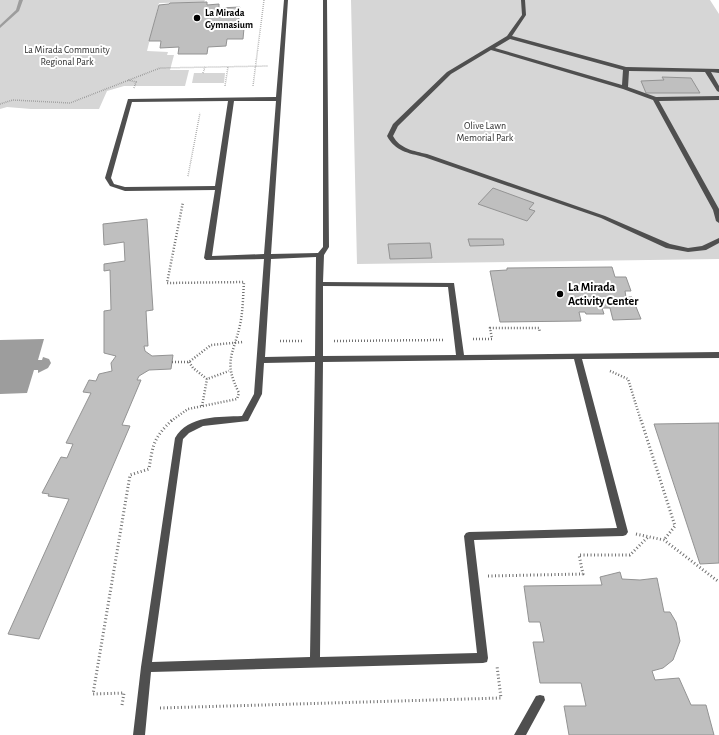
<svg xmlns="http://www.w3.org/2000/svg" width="719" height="735" font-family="'Alegreya Sans',sans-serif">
	<rect width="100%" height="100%" fill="#fff"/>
	<path fill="#d6d6d6" d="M0,0h205l-1,2 -45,1 -12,48 21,1 -1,3h7l-4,15h19l-4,16h-61l-17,5 -8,18h-68l-24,-2 -7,2z
		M351,0h359l9,14v245l-362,5z
		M194,73h31l-1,10h-32z"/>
	<path fill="#9d9d9d" d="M44,339l-6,21h4l1,-3 6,2 2,4 -3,5 -10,5v-3h-4l-7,23 -27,1v-54z"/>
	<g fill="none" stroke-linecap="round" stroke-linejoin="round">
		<path fill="#9d9d9d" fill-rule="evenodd" d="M19,0h4l-4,11 -19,17v-3l16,-15z"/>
	</g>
	<path fill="#bfbfbf" stroke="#939393" d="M207,2v3l12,-1v4l21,-1 -2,21h6l-1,11h-16l-1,7 -18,1 -1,7h-29l1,-7 -19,1 1,-7h-12l10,-36 10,-1 1,-1z
		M662,77l29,1 9,15h-54l-5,-12 23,-1z
		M493,188l41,15 -5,6 6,2 -8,10 -49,-17z
		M147,219l6,91 -7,1 2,35h-4l1,5 7,5 21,-1 -2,14 -22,1 -10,6 -2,4h4l-19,45 8,1 -91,213 -31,-5 61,-135 -21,-3 1,-2 -7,-1 19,-36 6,1 6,-14 -7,-1 25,-50 -8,-1 6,-12 7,1 3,-7 13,-3 -1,-8 5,-7 -12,-3v-42l7,-1 -1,-40 -6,1v-7l21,-3 -1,-19 -20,3 -1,-21z
		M468,239h35l1,6 -34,1z
		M430,243l2,15 -42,1 -2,-15z
		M612,267l3,10h11l5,14h-6l1,6h6l9,22 -28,1 -3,-12h-8l2,6h-18l-1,-2h-6l2,9 -81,1 -10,-51 17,-1v-2z
		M719,423v140l-19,1 -46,-140z
		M620,572l2,7 18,1 17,-2 7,34h6l6,10 4,19 -7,19 -10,8 -11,3 3,9 24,-2 12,27h15l8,30h-145l-5,-29h22l-5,-23h-41l-7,-41h11l-4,-20h-11l-5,-36 78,-1 -2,-8z"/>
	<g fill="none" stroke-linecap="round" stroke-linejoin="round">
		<path stroke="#717171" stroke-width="1.5" stroke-dasharray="0.5 1.5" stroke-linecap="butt" d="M203,73l2,-6
			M128,80l8,2 -2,6
			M225,86l3,-19
			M253,86l11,-86
			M0,104l13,-4 57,3 90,-35 108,-2
			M188,176l12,-63"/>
		<path stroke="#717171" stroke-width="2.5" stroke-dasharray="1 2" stroke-linecap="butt" d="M473,339h19l-2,-11h49l1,4
			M280,341h23
			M334,341l109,-1
			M172,362h17l22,-17 32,-3
			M189,362l4,6 14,11 22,-8
			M610,371l18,8 13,42
			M202,406l5,-27
			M171,421l17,-12 49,-10 2,-6c-16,-32 -6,-37 1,-68 3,-14 3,-29 4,-43l-77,1 16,-81"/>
		<path stroke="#717171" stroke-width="3" stroke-dasharray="1 2.5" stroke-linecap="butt" d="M641,420l34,106 -11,14
			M636,534l28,6 55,42
			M488,576l95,-2 -4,-19h51l18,-18
			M122,705l2,-12 -31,1 37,-219 19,-6c4,-26 5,-31 23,-49
			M160,708l341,-10 -4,-32"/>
		<path fill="#4f4f4f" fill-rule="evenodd" d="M284,0h4l-17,254 47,-1 5,-6v-247h4l2,247 -5,8 -1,27 131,1 10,72 255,-3v6l-137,1 46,173 -2,3 -3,1 -149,4 14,118 -1,4 -4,1 -332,9 -6,63h-12l8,-68 34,-229c13,-23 45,-21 67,-22l12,-22 10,-135 -58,1 -2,-2 11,-68 -90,1 -15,-5 -5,-8 23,-79 148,-2zM228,101l-13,85 -90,1 -11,-3 -3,-6 21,-76zM234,101h42l-12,153 -52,2zM316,257l-1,99 -50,1 6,-98zM323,286l125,1 8,68 -133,1zM574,359l43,169 -148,4 -3,1 -2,3 13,117 -157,4 3,-295zM315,362l-5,295 -158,5 31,-223 6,-6 14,-7 45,-5 14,-27 2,-31z
			M521,0h4l1,15 -14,21 114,31 93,2v4l-8,-1 8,14v6l-2,-1 -12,-19 -76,-1 -1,16 28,10 63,-1v4l-60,1 60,108v14l-3,-2 -3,-11 -60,-110 -30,-11 -132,-39 -40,24 -53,52 -5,10c7,13 21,15 34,18l178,62 65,28 18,4 14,-2 17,-8v5l-13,7 -18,2 -22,-4 -65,-30 -177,-61c-16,-4 -29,-6 -37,-21l6,-12 54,-52 60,-36 15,-21zM510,39l113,31 -1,15 -127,-37z
			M540,695l4,1 1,4 -19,35h-12l22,-39z"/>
	</g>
	<g fill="#000" stroke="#fff" stroke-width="1.5">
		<circle cx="197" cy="18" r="4"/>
		<circle cx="560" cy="294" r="4"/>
	</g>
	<g text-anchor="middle" stroke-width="4" stroke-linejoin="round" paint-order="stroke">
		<g font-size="10" font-weight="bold" fill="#000" stroke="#fff" text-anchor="start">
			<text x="205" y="16">La Mirada<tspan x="205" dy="12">Gymnasium</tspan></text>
		</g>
		<g font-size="10" fill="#2d2d2d" stroke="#fff">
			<text x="67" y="53">La Mirada Community<tspan x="67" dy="12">Regional Park</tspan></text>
			<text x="485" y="129">Olive Lawn<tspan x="485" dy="12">Memorial Park</tspan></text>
		</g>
		<g font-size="12" font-weight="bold" fill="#000" stroke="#fff" text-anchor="start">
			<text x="568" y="291">La Mirada<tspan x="568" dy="14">Activity Center</tspan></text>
		</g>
	</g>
</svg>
